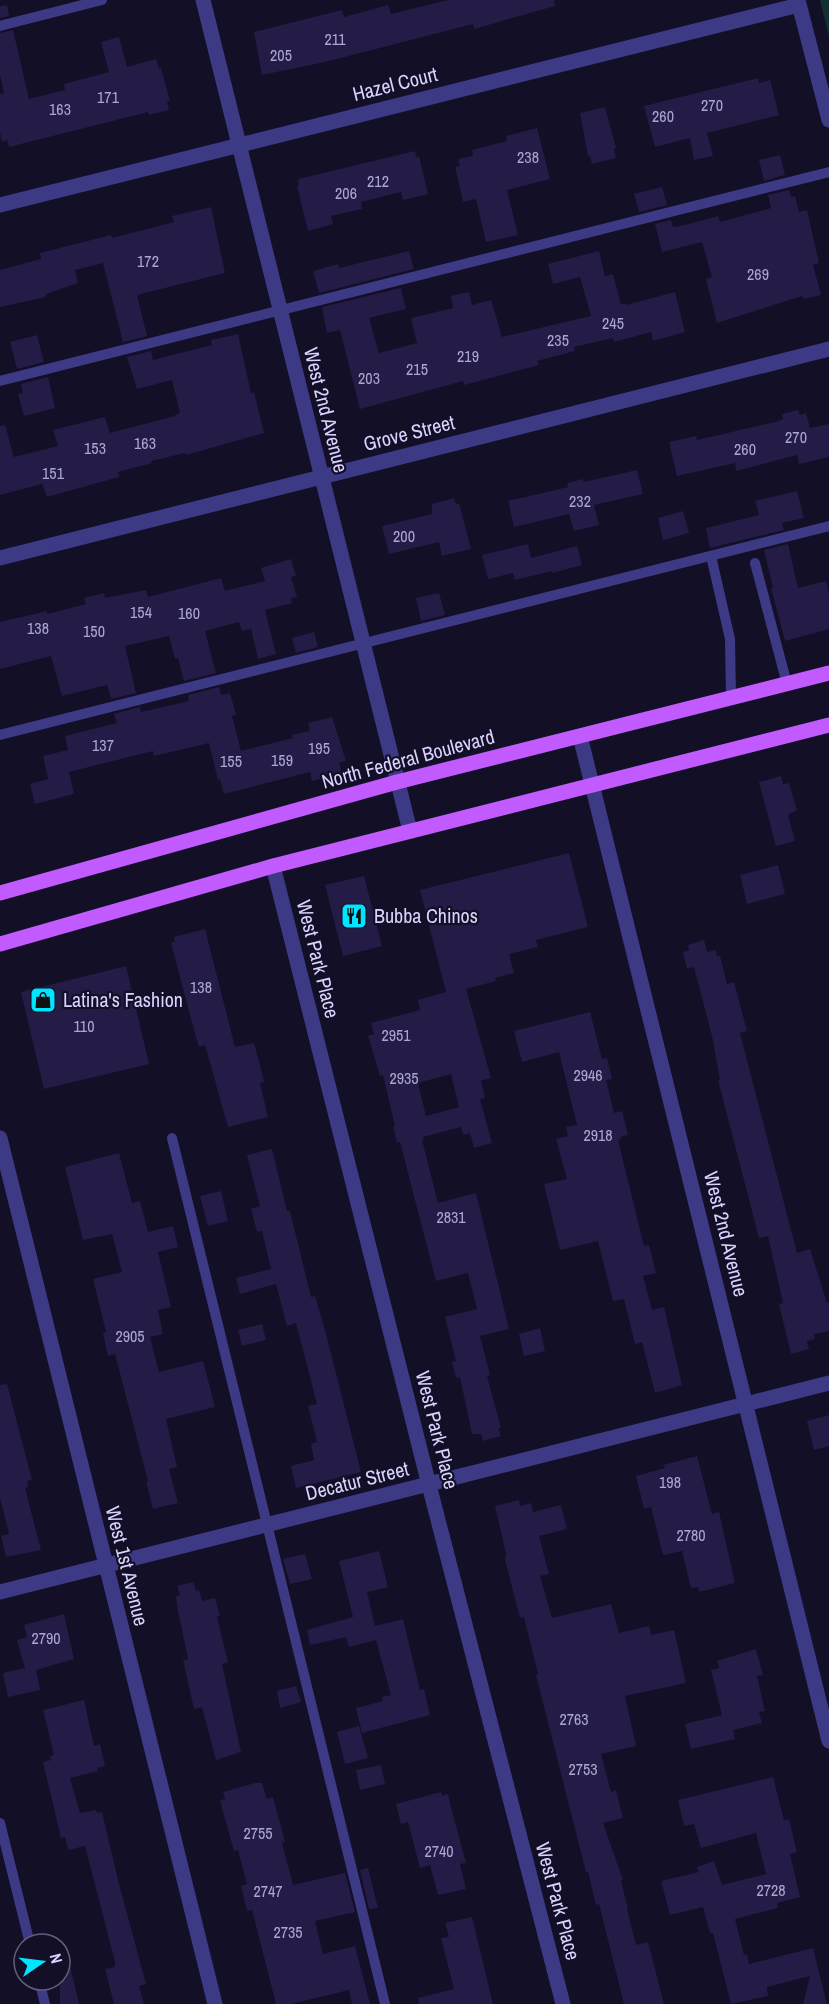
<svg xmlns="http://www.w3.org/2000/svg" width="829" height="2004" font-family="'Archivo Narrow',sans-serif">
	<rect width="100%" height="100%" fill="#130f26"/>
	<path fill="#12302f" d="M820,0h9v37z"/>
	<path fill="#241b47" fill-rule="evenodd" d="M448,0h106l1,6 -81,23 -1,-5 -148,38 -63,13 -8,-43 88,-22 2,7 44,-12 3,9z
		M7,5l2,11 -9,2v-12z
		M13,30l16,69 36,-9 -1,-6 45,-12 -8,-30 18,-5 8,30 29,-8 3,10 2,-1 9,33h-3l2,9 -20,5 -1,-3 -139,35 -2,-7 -5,2 -2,-10v-38l4,-1 -4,-18v-42z
		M758,78l1,5 11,-3 9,35 -72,18 6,23 -19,4 -4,-22 -35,9 -11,-41z
		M605,107l11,41 -2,1 2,9 -24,6 -2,-8h-2l-8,-43z
		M537,128l13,51 -43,11 11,45 -32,7 -10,-43 -13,3 -8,-35 5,-1 -2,-7 15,-3 -1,-6 35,-9 -1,-5z
		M415,151l1,6 3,-1 9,38 -25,6 -2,-8 -40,10 1,7 -31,7 2,8 -25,7 -11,-45 2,-1 -1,-6z
		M780,155l5,20 -21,6 -5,-21z
		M662,187l5,18 -28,7 -5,-18z
		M789,190l2,7 4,-1 4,16 8,-2 12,53 -6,2 8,30 -18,4 -1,-3 -85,27 -11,-44 6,-2 -10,-35 -40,10 -7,-28 16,-4 2,7 8,-1 37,-10 2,6 51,-14 -3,-13z
		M211,207l14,66 -88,22 10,41 -24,6 -20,-79 -28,7 3,13 -32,11v3l-46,10v-37l37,-10 4,-1 -1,-6 71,-18 1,3 62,-16 -2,-6z
		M409,251l5,18 -95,24 -6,-22 25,-7 1,4z
		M599,251l6,25 8,-2 8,31 4,-2 1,2 49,-13 10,40 -32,9 -2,-9 -37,10 -1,-4 -39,9 1,4 -38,10 2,4 -75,20 -1,-4 -103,28 -20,-79 -13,3 -5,-26 79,-19 5,21 -37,9 10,35 38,-10 -6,-25 42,-10 -2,-12 18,-4 3,13 19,-5 11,37 89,-21 -11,-39 -27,7 -5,-20z
		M238,334l13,59 3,-1 10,41 -78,22 -1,-2 -34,8 1,2 -34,9 1,5 -72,20 -5,-13 -42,11v-69l5,-1 9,32 44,-11 -5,-16 52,-13 5,16 65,-17v-1l5,-2 -8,-33 -35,9 -10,-32 24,-6 2,9 59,-15 -1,-5z
		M37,335l7,27 -27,7 -7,-27z
		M48,377l7,31 -31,8 -6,-22 5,-1 -2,-9z
		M798,410l2,5 6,-2 4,15 19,-4v33l-30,7 -2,-9 -61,16 -1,-8 -58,13 -8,-34 27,-6 1,4 82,-19 4,-2 -1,-5z
		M637,470l6,24 -49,11 5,20 -25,6 -5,-17 -55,13 -6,-26 60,-14 -1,-4 16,-4 1,3z
		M797,491l7,27 -22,5 2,7 -74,18 -4,-20 53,-13 -4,-14z
		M454,498l2,6 3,-1 12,46 -29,7 -3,-14 -50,12 -7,-28 50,-12v-10z
		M683,511l6,22 -26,7 -5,-22z
		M528,544l3,14 46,-12 5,19 -30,8v-2l-37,9 -2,-7 -25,6 -6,-24z
		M788,544l10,44 28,-7 3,13v35l-44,12 -14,-53 2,-1 -9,-37z
		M291,559l5,17 -5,1 6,20 -6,1 1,5 -27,7 11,44 -18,5 -7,-30 -9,2 -3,-9 -34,9 11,42 -32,8 -6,-23 -3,1 -6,-23 -44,10 11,47 -25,6 -4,-14 -45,11 -11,-40 -51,13v-47l47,-11v3l39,-10 -2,-6 20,-5 1,5 41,-8 2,7 73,-19 4,13 40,-10 -4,-13z
		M439,593l6,22 -24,6 -5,-23z
		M314,632l4,15 -22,6 -4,-15z
		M219,687l2,8 9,-2 6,22 -4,1 9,35 52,-13 -1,-3 18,-4 -2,-8 24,-6 14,44 -7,2 3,10 -30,8 -2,-9 -86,22 -4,-15 -2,1 -9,-37 -55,13 -1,-5 -84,21 5,22 -39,10 -5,-20 18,-5 -5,-23 25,-6 -3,-14 52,-13 -3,-9 26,-7 1,5 48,-11 -1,-6z
		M781,776l2,8 6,-1 8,27 -9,5 7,26 -19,5 -17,-64z
		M569,853l19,74 -52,13 2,7 -29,7 5,19 -19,5 1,3 -30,8 25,89 -10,3 4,17 -5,1 12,44 -18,5 -4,-15 -7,2 -2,-8 -38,10 1,3h-2l16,63 38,-10 33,136 -29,7 10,39 -3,1 14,52 -3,1 3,7 -18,5 -2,-7h-9l-12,-57 -4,1 -4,-16 4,-1 -11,-44 32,-8 -9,-36 -32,8 -36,-139 -3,1 -4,-17h2l-12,-51 -3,1 -12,-40 6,-2 -3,-11 49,-13 -2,-10 28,-8 -26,-102zM451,1074l8,33 -33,9 -8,-33z
		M778,865l7,29 -38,10 -7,-29z
		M364,876l18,70 -39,10 -18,-71z
		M205,929l30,118 19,-4 8,30 2,9 -4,1 8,34 -40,10 -23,-82 -6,2 -2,-6 -26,-98 4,-2 -1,-4z
		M704,940l3,12 9,-2 1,7 3,-1 7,28 7,-2 13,49 -7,2 57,220 13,-4 17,54 2,-1v29l-15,3 1,5 -8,2 2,8 -18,5 -12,-50 4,-1 -15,-67 -9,2 -41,-158h2l-8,-44 -18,-69 -7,2 -4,-17 6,-2 -1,-5z
		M126,966l23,98 -105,25 -23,-97z
		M590,1012l12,47 5,-1 5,21 -6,1 8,33 8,-2 6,24 -8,2 1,2 -3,1 26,106 5,-1 7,28 -13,3 9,34 12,-3 18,78 -27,8 -13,-51 -7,2 -11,-45 -11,2 -15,-60 -38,9 -16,-66 23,-5 -11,-40 12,-3 -2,-9 11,-2 -18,-73 -37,10 -8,-31z
		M272,1149l15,62h3l21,86 4,-1 10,34 36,142 -65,16 -5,-22 23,-6 -3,-16 6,-2 -9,-36 9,-2 -21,-81 -9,3 -11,-42 -36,10 -4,-16 35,-9 -9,-38 -5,1 -6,-23 9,-3 -13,-51z
		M119,1153l13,50 8,-2 8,31 25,-6 5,21 -20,5 13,55 -13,3 5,24 -13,3 9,35 44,-11 12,46 -49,12 11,48 -8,2 9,34 -25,6 -7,-28h2l-33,-127 -7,2 -5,-23 3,-1 -13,-53 29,-7 -10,-38 -29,6 -18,-73z
		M221,1191l7,30 -20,5 -8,-30z
		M262,1324l4,16 -24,6 -4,-16z
		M540,1328l5,23 -21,5 -5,-22z
		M7,1384l25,96 -5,1 1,6 -3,1 16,62 -35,7 -5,-21 8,-2 -9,-36v-113z
		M829,1415v31l-15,4 -7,-29z
		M697,1456l15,58 7,-2 16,71 -36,9 -1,-5 -7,1 -9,-37 -19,4 -12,-48 -7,2 -8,-33 29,-8 -2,-3z
		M519,1500l1,6 11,-3 2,9 28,-7 6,24 -28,7 10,38 -9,2 12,42 59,-14 8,29 30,-7 2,9 23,-5 12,53 -61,13 11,50 -35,8 10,38 5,-2 7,28 -20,5 20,57 -2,1 7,28h-1l9,36 12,-3 16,62h-40l-25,-100 -3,1 -8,-33h-2l-46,-181 -4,-16 2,-1 -14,-57 -4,1 -15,-58 1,-6 -11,-48z
		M379,1551l9,36 -21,5 8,34 28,-7 17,71 4,-1 6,26 -68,18 -6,-25 27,-7 -1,-4 9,-2 -15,-55 -27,7 -3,-10 -36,8 -3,-15 46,-13 -14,-56z
		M305,1554l7,25 -22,5 -7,-25z
		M193,1582l3,9 3,-1 3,11 13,-3 5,18 -3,1 11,45 -6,2 19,88 -25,8 -14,-53 -8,2 -11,-49 5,-1 -11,-53 -1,-10 4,-1 -3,-9z
		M64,1614l10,45 -38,11 4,20 -32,7 -5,-24 22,-5 -8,-28 10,-3 -3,-12z
		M756,1649l7,26 -6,1 8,35 -6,1 3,11 -29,7 2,9 -44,10 -6,-25 37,-9 -11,-45 8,-2 -2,-7z
		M296,1686l5,16 -21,6 -3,-17z
		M84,1700l10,46 6,-2 5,22 -8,2 1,3 -28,7 10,35 16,-3 1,3 5,-1 16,68 28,104 -7,2 5,18h-30l-9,-35 10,-2v-5l-30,-116 -17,4 -3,-13 -4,1 -18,-76 8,-2 -1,-4 4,-1 -11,-45z
		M359,1726l9,32 -23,6 -8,-32z
		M381,1765l4,19 -25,6 -4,-20z
		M773,1777l11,43 5,-1 8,33 -7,2 10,43 -23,6 1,5 -43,11 9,36 3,-1 2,10 64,-16 14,56h-24l7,-28 -43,11 1,9 -37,8 -18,-71h-3l-7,-26 -33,8 -9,-34 38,-9 -2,-5 17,-6 8,24 44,-11 -10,-41 -55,15 -7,-24 -10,2 -6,-26z
		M255,1783h7l5,16 6,-2 12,45 -3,1 11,42 52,-12 10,39 -40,9 8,33 32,-8 15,58h-18l-3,-14 -58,14h-15l-24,-94 -5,1 -6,-25 6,-2 -9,-34 -4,1 -14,-50 5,-2 -2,-7z
		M441,1792l1,4 6,-2 4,17 14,52 -6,1 6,25 -28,6 -8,-30 -10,3 -12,-46 -7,2 -5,-20z
		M368,1868l10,40 -9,1 -9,-39z
		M472,1917l21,87h-74l-1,-6 36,-9 -13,-51 8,-1 -4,-14z
		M67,1952l12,52h-19v-51z"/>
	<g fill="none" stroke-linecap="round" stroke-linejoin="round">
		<path stroke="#3d3a85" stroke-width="10" d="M0,26l102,-26
			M0,381l829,-209
			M711,556l19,83 1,59
			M755,563l32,121
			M0,735l829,-209
			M172,1138l213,866
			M0,1823l30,121
			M39,1980l6,24"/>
		<path stroke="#3d3a85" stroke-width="15" d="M203,0l207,831
			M798,0l31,120
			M0,205l799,-200
			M0,558l829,-209
			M273,866l156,619 134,519
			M0,1138l215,866
			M0,1592l829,-209"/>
		<path stroke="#3d3a85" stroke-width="15" d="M580,736l249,1005"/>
		<path stroke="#c25bff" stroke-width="15" d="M0,893l397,-111 432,-109
			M0,944l273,-78 556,-141"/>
	</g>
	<defs>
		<g id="restaurant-square" transform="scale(1.35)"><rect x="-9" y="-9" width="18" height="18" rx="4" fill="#00e5ff" stroke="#130f26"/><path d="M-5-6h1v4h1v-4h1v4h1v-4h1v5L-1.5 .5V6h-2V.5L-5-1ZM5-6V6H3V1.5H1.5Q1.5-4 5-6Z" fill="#111"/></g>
		<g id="shop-square" transform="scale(1.35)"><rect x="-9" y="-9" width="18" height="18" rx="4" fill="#00e5ff" stroke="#130f26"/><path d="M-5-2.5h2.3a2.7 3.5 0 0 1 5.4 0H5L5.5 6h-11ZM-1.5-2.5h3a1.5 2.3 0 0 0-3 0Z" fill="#111"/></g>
	</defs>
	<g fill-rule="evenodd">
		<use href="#restaurant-square" x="354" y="916"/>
		<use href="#shop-square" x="43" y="1000"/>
	</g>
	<g text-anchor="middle" stroke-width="4.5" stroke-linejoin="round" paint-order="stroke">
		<g font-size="16" fill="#aca6d1">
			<text x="335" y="45">211</text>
			<text x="281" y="61">205</text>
			<text x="108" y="103">171</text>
			<text x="712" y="111">270</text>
			<text x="60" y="115">163</text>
			<text x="663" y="122">260</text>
			<text x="528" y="163">238</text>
			<text x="378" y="187">212</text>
			<text x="346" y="199">206</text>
			<text x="148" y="267">172</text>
			<text x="758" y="280">269</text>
			<text x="613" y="329">245</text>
			<text x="558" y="346">235</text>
			<text x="468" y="362">219</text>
			<text x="417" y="375">215</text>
			<text x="369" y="384">203</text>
			<text x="796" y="443">270</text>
			<text x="145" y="449">163</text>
			<text x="95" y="454">153</text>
			<text x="745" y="455">260</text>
			<text x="53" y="479">151</text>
			<text x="580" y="507">232</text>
			<text x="404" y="542">200</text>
			<text x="141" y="618">154</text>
			<text x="189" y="619">160</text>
			<text x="38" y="634">138</text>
			<text x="94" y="637">150</text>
			<text x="103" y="751">137</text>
			<text x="319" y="754">195</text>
			<text x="282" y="766">159</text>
			<text x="231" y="767">155</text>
			<text x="201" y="993">138</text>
			<text x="84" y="1032">110</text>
			<text x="396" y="1041">2951</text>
			<text x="588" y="1081">2946</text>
			<text x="404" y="1084">2935</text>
			<text x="598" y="1141">2918</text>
			<text x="451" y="1223">2831</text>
			<text x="130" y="1342">2905</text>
			<text x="670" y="1488">198</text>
			<text x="691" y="1541">2780</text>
			<text x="46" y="1644">2790</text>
			<text x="574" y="1725">2763</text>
			<text x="583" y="1775">2753</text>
			<text x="258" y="1839">2755</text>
			<text x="439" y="1857">2740</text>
			<text x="771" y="1896">2728</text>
			<text x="268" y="1897">2747</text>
			<text x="288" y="1938">2735</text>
		</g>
		<g font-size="20" fill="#d9d4ff" stroke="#130f26">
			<text transform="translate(395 84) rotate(-14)" y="7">Hazel Court</text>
			<text transform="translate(326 410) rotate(76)" y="7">West 2nd Avenue</text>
			<text transform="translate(409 433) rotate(-14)" y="7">Grove Street</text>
			<text transform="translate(408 759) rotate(-15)" y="7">North Federal Boulevard</text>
			<text transform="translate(318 959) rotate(76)" y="7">West Park Place</text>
			<text transform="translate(726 1234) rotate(76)" y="7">West 2nd Avenue</text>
			<text transform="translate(437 1430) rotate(76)" y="7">West Park Place</text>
			<text transform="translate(357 1481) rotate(-14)" y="7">Decatur Street</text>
			<text transform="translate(127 1566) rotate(76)" y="7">West 1st Avenue</text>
			<text transform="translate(558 1901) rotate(75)" y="7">West Park Place</text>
		</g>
		<g font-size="20" fill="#d9d4ff" stroke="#130f26" text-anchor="start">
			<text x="374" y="923">Bubba Chinos</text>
			<text x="63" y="1007">Latina's Fashion</text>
		</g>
	</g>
	<g transform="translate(42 1962) rotate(76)"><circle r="28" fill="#130f26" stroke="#625e7d" stroke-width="1.5"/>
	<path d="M0-4.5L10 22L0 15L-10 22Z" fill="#00e5ff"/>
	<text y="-9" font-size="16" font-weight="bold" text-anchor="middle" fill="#d9d4ff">N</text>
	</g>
</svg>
